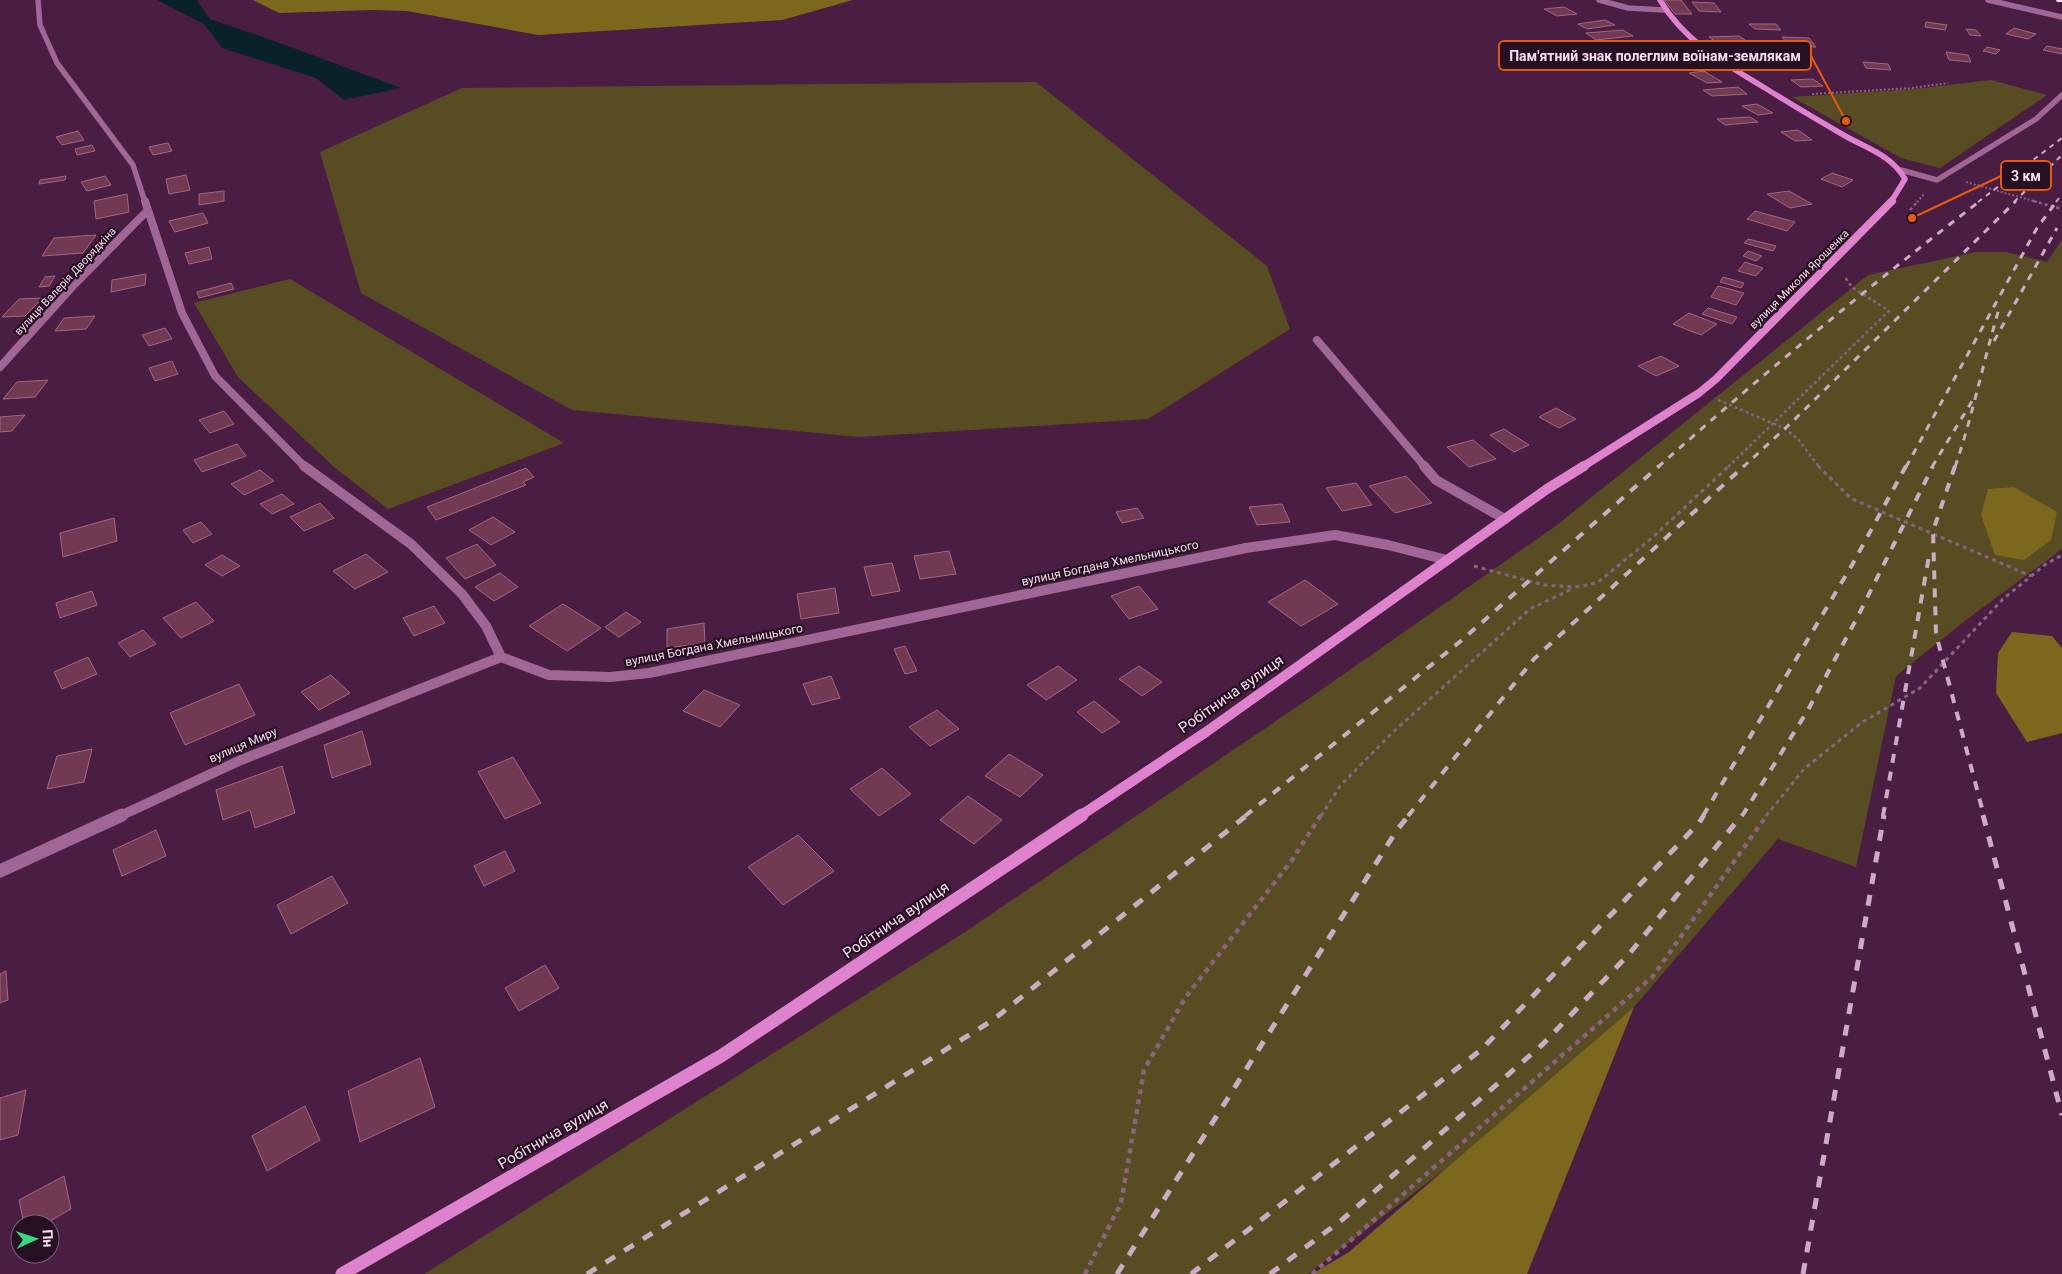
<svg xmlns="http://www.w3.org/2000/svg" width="2062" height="1274" font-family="Roboto,sans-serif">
	<rect width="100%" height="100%" fill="#4a1e43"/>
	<path fill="#584d22" d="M1991,80l56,15 -107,73 -39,-10 -109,-61 122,-8z
		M1036,82l231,184 23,63 -142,90 -289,18 -287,-27 -211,-117 -41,-141 142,-64z
		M2062,240v309l-96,71 -70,56 -40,191 -78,-28 -144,168 -181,156 -145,111h-884l541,-342 339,-230 253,-177 311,-250 108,-23h30l41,10z
		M290,279l274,164 -176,66 -54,-42 -96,-90 -44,-74z"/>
	<path fill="#7b681d" d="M253,0h600l-71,20 -244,15 -131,-24 -35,-1 -93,3z
		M2014,487l43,25 -6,28 -27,20 -29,-5 -14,-40 7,-26z
		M2012,632l40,4 10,12v85l-35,9 -31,-49 2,-40z
		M1634,1007l-107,267h-215l37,-22z"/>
	<path fill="#092227" d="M157,0h40l13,19 67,23 124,46 -57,12 -28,-22 -94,-30 -18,-24z"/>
	<path fill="#723a52" stroke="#a46780" d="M1664,0h17l11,14h-17z
		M1692,2l22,1 7,9 -22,-1z
		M1564,7l13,7 -20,2 -13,-7z
		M1605,20l10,5 -28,4 -9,-5z
		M1926,22l21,3 -2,5 -20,-3z
		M1749,24h27l5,6 -26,-1z
		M2014,28l22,6 -8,5 -22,-5z
		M1966,29l10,1 5,6 -11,-1z
		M1623,30l10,6 -37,4 -10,-7z
		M1739,36l9,6 -31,1 -8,-6z
		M1782,37l27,1 7,9 -27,-1z
		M2047,46l15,3v5l-19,-4z
		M1987,47l13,3 -4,4 -13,-3z
		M1946,52l22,3 3,7 -22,-2z
		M1863,62l25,2 3,6 -25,-2z
		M1704,71l18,11 -15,1 -18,-10z
		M1813,79l10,7 -22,1 -10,-7z
		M1738,87l9,7 -35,2 -9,-6z
		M1757,104l16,9 -15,2 -16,-9z
		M1750,117l8,5 -33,3 -8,-6z
		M1798,130l14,10 -17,1 -14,-9z
		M78,131l6,9 -22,5 -6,-8z
		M168,143l4,8 -19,4 -4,-8z
		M92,145l3,6 -18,4 -2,-6z
		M1832,173l21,7 -11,7 -21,-8z
		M186,175l4,15 -21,4 -3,-15z
		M66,176l-1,4 -26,4 1,-4z
		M105,176l6,9 -24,6 -6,-9z
		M224,191v10l-25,4v-11z
		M1789,191l23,13 -22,4 -23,-14z
		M127,194l2,18 -33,7 -2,-18z
		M1755,211l40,11 -8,9 -40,-12z
		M203,213l5,10 -33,9 -6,-11z
		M96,235l-13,18 -41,3 12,-18z
		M1748,239l28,7 -3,5 -29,-8z
		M209,247l3,12 -23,5 -4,-11z
		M1748,251l14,5 -6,5 -13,-5z
		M1745,262l18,6 -7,8 -18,-5z
		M146,274l-1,11 -34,7 1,-12z
		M55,276l-6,10 -10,1 6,-10z
		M1723,277l21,6 -3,5 -21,-6z
		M231,283l3,6 -35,9 -2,-6z
		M1718,286l26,7 -8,12 -25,-8z
		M43,298l-18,18 -23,1 17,-18z
		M1708,308l29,9 -5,7 -30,-10z
		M1689,313l28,11 -16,11 -28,-11z
		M95,316l-9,13 -31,2 9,-13z
		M165,328l7,11 -23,7 -7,-11z
		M1661,356l18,10 -23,10 -18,-10z
		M172,361l6,13 -23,7 -6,-13z
		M48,380l-13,17 -32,2 14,-17z
		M1556,408l20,11 -17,9 -20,-11z
		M224,411l10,13 -24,9 -11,-13z
		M25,415l-13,16 -12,1v-15z
		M1504,429l25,16 -15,7 -24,-17z
		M1473,440l23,19 -27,8 -22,-20z
		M237,444l9,12 -44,16 -8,-12z
		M526,468l8,9 -11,5 3,3 -90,35 -9,-13z
		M260,470l14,11 -30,14 -13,-11z
		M1406,476l26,27 -37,10 -26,-27z
		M1356,483l16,22 -30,6 -16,-23z
		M282,494l12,10 -22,10 -12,-10z
		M320,503l14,15 -30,13 -14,-14z
		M1282,504l8,18 -33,3 -8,-18z
		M1137,508l7,10 -22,5 -6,-11z
		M493,517l22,15 -24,13 -22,-15z
		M114,518l3,23 -54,16 -3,-24z
		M201,522l11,12 -19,9 -10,-13z
		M477,544l19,21 -31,14 -19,-21z
		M949,551l7,23 -36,5 -6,-23z
		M366,554l22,18 -33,17 -22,-18z
		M222,555l18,11 -18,10 -17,-11z
		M892,563l8,28 -28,5 -8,-29z
		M500,573l18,14 -24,14 -19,-14z
		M1305,580l33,24 -37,22 -33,-24z
		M1139,586l19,23 -29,10 -18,-23z
		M835,588l4,25 -38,6 -4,-25z
		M92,591l5,14 -37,13 -4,-15z
		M196,602l18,19 -33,17 -18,-20z
		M563,604l38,24 -34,23 -38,-25z
		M434,606l11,17 -31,13 -11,-18z
		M626,612l15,10 -22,15 -14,-10z
		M704,623l1,20 -38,5v-19z
		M143,630l13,14 -26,13 -12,-14z
		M905,646l12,25 -12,3 -11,-25z
		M88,657l9,17 -35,15 -8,-17z
		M1058,666l19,14 -31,20 -19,-15z
		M1139,666l23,16 -20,14 -23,-17z
		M331,675l19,18 -31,17 -18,-18z
		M831,676l9,22 -28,7 -9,-21z
		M239,684l16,31 -70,30 -15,-32z
		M704,690l36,15 -20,22 -37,-16z
		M1094,701l26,21 -18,11 -25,-21z
		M937,710l22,19 -29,17 -21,-19z
		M362,731l9,33 -39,14 -8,-33z
		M92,749l-8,33 -37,7 10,-33z
		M1009,754l34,21 -23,22 -35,-21z
		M513,757l28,46 -36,16 -27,-47z
		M282,766l13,47 -40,15 -5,-18 -27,10 -7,-30z
		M882,768l29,26 -32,22 -29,-27z
		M968,796l34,24 -28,24 -34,-24z
		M156,830l10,26 -44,20 -9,-26z
		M798,835l36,36 -51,34 -35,-38z
		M505,851l10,20 -31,15 -10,-20z
		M332,876l16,27 -57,31 -14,-29z
		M545,965l14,23 -40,23 -14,-23z
		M6,971l2,29 -8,3v-29z
		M420,1058l15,49 -75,35 -12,-51z
		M26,1090l-8,45 -18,5v-42z
		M305,1106l15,34 -53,31 -15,-35z
		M64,1176l7,33 -26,15h-21l-5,-24z"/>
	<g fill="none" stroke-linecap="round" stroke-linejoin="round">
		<path stroke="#8a6383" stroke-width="2" stroke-dasharray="2 2" stroke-linecap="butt" d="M1812,94l100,-6 36,-5
			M1966,182l71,20
			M1917,202l7,-8"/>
		<path stroke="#8a6383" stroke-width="2.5" stroke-dasharray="3 3" stroke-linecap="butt" d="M2033,201l29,8
			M1910,210l8,-9
			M1718,400l66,28 14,11 21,28
			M1728,467l161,-156 -37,-24 -8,-11"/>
		<path stroke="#8a6383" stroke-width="3" stroke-dasharray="4 4" stroke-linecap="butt" d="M1818,466l34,33 179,77
			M1474,566l70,19 31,2 22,-4 56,-46 76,-71
			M1321,816l19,-30 52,-53 138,-124 44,-21
			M1766,816l38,-47 57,-46 59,-35 83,-89 43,-35 16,-9"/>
		<path stroke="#8a6383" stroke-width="4.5" stroke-dasharray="5 5" stroke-linecap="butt" d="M1085,1274l36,-71 23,-133 41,-72 107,-138 29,-45
			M1312,1274l341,-298 114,-161"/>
		<path stroke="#a06695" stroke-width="5.5" d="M1901,170l36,10 99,-61 26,-24"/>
		<path stroke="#a06695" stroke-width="8" d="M1317,340l108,127"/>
		<path stroke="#a06695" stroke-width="10" d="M1424,466l12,14 69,39"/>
		<path stroke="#a06695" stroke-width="5.5" d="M38,0l2,25 17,38 76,102 12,37
			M1599,0l29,8 36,2
			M1988,0l74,17"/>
		<path stroke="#a06695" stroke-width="8" d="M145,201l37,112 33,63 90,91
			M0,367l72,-80 75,-76"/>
		<path stroke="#a06695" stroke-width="10" d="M304,466l107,78 51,50 24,32 15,31 48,18 61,2 39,-4 597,-125 89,-13 53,10 59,15
			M120,816l121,-56 260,-103"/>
		<path stroke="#a06695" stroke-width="13" d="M0,871l122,-56"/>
		<path stroke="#df82ce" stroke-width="5.5" d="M1660,0c24,41 65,64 105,88 27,17 54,33 82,49 22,12 45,19 58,42l-14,23"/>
		<path stroke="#df82ce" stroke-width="8" d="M1582,467l117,-74 17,-14 176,-178"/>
		<path stroke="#df82ce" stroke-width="10" d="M1080,816l126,-84 341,-243 37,-23"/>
		<path stroke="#df82ce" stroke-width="13" d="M342,1274l379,-218 361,-241"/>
		<path fill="#faddf3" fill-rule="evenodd" d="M2056,0h6v2h-5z"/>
		<path stroke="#ccabc5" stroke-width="2" stroke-dasharray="5 5" stroke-linecap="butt" d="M1978,202l84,-64
			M2014,202l48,-47
			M2056,202l6,-8"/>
		<path stroke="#ccabc5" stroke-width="3" stroke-dasharray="7 7" stroke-linecap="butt" d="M1994,341l63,-113
			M1658,467c104,-92 211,-181 322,-266
			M1743,467l48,-44 225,-222
			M1906,467l131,-239 20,-27
			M1932,467l45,-74
			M1955,467c18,-52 28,-105 44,-158"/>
		<path stroke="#ccabc5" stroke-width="4" stroke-dasharray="9 9" stroke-linecap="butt" d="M1955,466l-22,65 3,103 48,182
			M1245,816l217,-176 197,-174
			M1408,816l126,-157 210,-193
			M1703,816l149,-251 54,-99
			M1742,816l66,-106 51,-96 74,-148
			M1883,816l46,-260"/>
		<path stroke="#ccabc5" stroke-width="5" stroke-dasharray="11 11" stroke-linecap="butt" d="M1983,815l79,300
			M587,1274l406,-254 254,-205
			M1117,1274l280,-444 12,-15
			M1191,1274l290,-224 218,-227 5,-8
			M1270,1274l73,-55 200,-175 87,-91 112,-138
			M1803,1274l81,-459"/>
	</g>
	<g text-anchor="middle" stroke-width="4.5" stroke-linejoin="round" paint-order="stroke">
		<g font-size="11" fill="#f9dcf2" stroke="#251121">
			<text transform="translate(1799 279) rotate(-45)" y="4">вулиця Миколи Ярошенка</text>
			<text transform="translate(65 281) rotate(-47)" y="4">вулиця Валерія Дворядкіна</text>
		</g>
		<g font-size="12" fill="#f9dcf2" stroke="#251121">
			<text transform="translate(1110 563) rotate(-12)" y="4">вулиця Богдана Хмельницького</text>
			<text transform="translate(714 645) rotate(-11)" y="4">вулиця Богдана Хмельницького</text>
			<text transform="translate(243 745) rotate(-23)" y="4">вулиця Миру</text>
		</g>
		<g font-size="15" fill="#f9dcf2" stroke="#251121">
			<text transform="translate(1231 694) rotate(-35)" y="5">Робітнича вулиця</text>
			<text transform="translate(896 920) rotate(-34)" y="5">Робітнича вулиця</text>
			<text transform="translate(553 1134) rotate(-30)" y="5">Робітнича вулиця</text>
		</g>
	</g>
	<path fill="none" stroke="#e8590c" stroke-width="2" d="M1846 121L1811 56M1912 218L2001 176"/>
	<g fill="#e8590c" stroke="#251121" stroke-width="2">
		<circle cx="1846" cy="121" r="5"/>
		<circle cx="1912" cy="218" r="5"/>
	</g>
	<g fill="#251121" stroke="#e8590c" stroke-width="2">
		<rect x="1499" y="41" width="312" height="29" rx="5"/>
		<rect x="2001" y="161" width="50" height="29" rx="5"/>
	</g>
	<g font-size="14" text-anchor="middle" font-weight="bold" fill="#f9dcf2">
		<text x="1655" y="61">Пам'ятний знак полеглим воїнам-землякам</text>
		<text x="2026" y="181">3 км</text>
	</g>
	<g transform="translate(35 1239) rotate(87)"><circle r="24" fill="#251121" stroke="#7a6275"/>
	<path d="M0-4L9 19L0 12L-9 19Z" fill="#38d880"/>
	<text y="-8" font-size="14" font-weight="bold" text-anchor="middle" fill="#f9dcf2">Пн</text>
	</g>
</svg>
